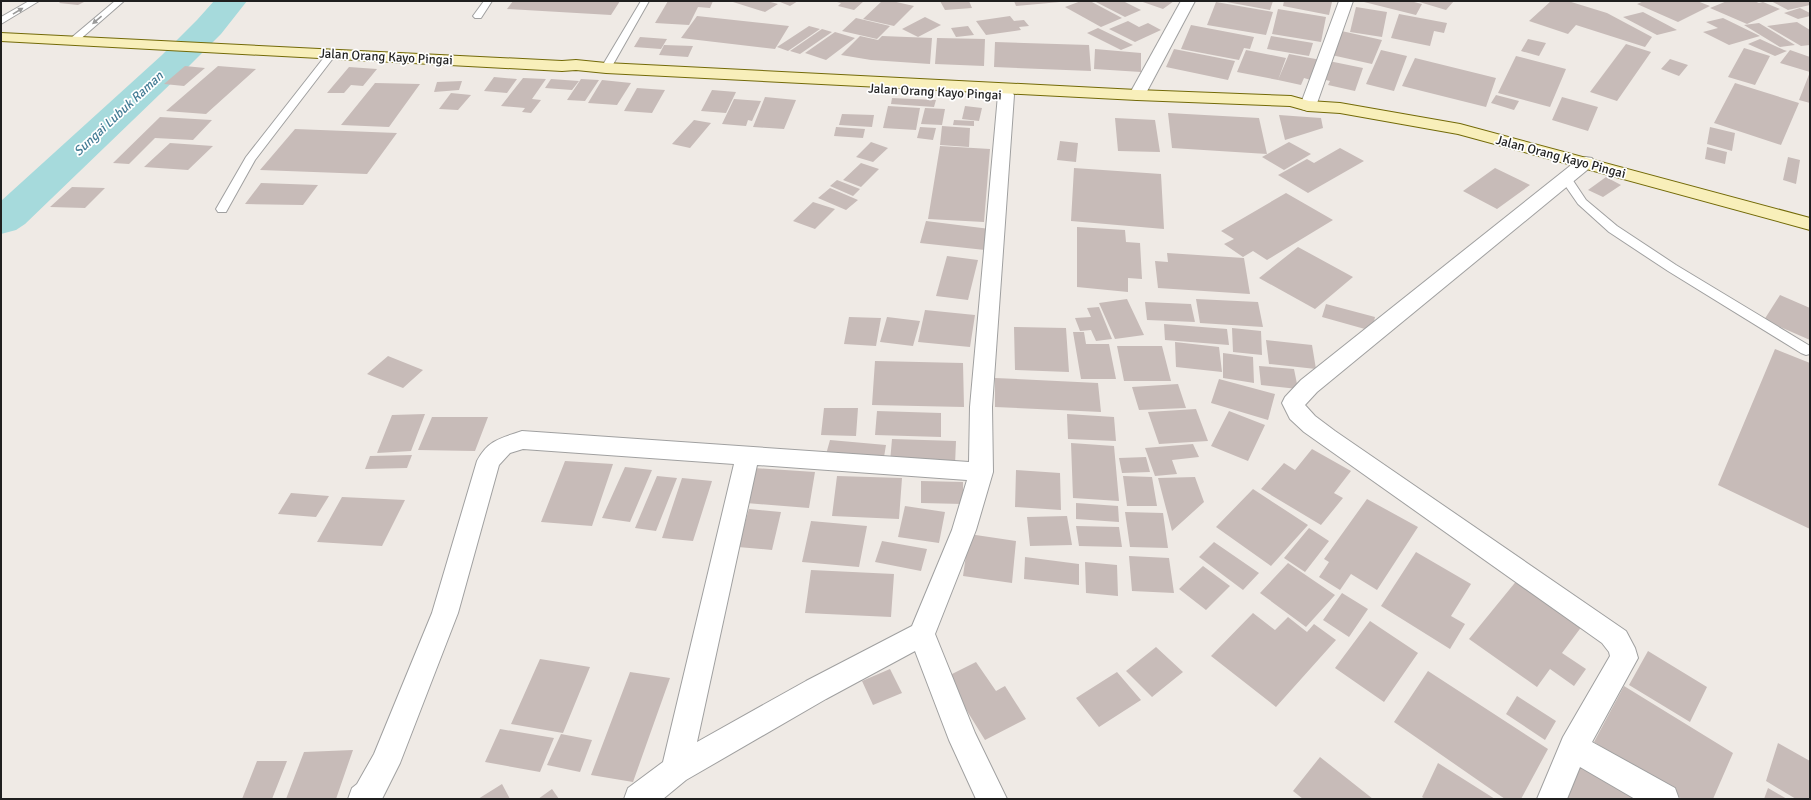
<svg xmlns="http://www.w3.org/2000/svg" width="1811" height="800" font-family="Signika,sans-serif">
	<rect width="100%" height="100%" fill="#efeae5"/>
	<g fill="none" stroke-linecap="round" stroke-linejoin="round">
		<path fill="#a6dadc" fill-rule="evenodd" d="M214,1h33l-26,33 -35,35 -161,155 -9,6 -15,4v-33l161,-146 35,-35z"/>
	</g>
	<path fill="#c7bbb8" d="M61,1h25l-8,4 -19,-2z
		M513,1h107l-9,14 -104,-6z
		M668,1h45l-3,7 -12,-1 -9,18 -34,-2z
		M734,1h33l11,3 -13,8 -32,-10z
		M782,1h16l-8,5 -10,-4z
		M833,1h31l-10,9 -16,-4 3,-3z
		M882,1h10l22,5 -20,20 -31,-7z
		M940,1h29l3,7 -27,2z
		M1014,1h46v1l-44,4z
		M1081,1h9l32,17 -21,9 -36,-20z
		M1094,1h29l18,9 -16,7z
		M1140,1h34l-11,8z
		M1221,1h52l-3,9z
		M1284,1h41l7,1 -3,13 -46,-9z
		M1360,1h50l12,3 -6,11z
		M1416,1h38l-8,9z
		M1551,1h17l39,12 45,24 -7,10 -69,-22 -8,9 -39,-13z
		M1644,1h53l13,5 -32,16 -41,-18z
		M1727,1h27l5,2 4,-1 17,7 -33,15 -37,-16z
		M1771,1h39v4l-22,5z
		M1216,2l57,10 -7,23 -59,-10z
		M1356,7l31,5 -5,25 -32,-5z
		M1800,8l10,5v3l-12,3 -14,-6z
		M1278,9l48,8 -5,25 -49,-8z
		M1643,12l34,18 -20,5 -34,-18z
		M1399,14l48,9 -3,10 -10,-2 -4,15 -39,-8z
		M697,16l92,10 -14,23 -94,-11z
		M1010,16l4,5 10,-1 5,6 -10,1 2,3 -35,5 -10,-14z
		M925,17l16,8 -23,12 -16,-8z
		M856,18l34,8 -13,13 -35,-8z
		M1723,18l37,18 -31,9 -26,-13 15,-4 -12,-6z
		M1128,21l11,6 9,-4 13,7 -26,12 -26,-13z
		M1797,22l13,8v15l-9,1 -34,-20z
		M1759,23l36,22 -15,2 -36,-22z
		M1191,25l63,12 -4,12 -6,-1 -5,12 -58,-11z
		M809,26l11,3 -32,22 -11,-4z
		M968,26l6,9 -18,2 -5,-9z
		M1098,28l35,17 -12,5 -34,-17z
		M822,29l10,3 -32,22 -10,-3z
		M1337,30l45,10 -10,24 -45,-10z
		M835,32l20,6 -29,22 -21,-7z
		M860,36l18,4 4,-4 50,2 -2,26 -59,-4 -30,-5z
		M1271,36l42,7 -4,13 -42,-7z
		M640,37l27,2 -6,10 -27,-2z
		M937,38l48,1 -1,27 -49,-2z
		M1528,39l18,4 -7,13 -18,-5z
		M1760,39l24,11 3,1 -12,5 -27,-12z
		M995,42l94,3 2,26 -97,-4z
		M1626,44l25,8 -34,49 -27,-9z
		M664,45l29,1 -5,11 -29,-2z
		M1744,48l26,8 -15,29 -27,-8z
		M1095,49l46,4v19l-47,-3z
		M1174,49l61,12 -7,19 -62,-13z
		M1246,50l40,8 -8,22 -41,-8z
		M1381,50l26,6 -13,35 -28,-7z
		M1790,50l20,7v46l-11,-3 11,-28 -30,-9z
		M1289,54l32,6 -7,21 -10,-3 -3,7 -23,-5z
		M1516,56l50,13 -16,38 -52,-14z
		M1415,58l81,20 -10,29 -84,-21z
		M1670,59l18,6 -9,11 -18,-7z
		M1324,60l39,8 -8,23 -27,-6 2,-4 -13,-3z
		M185,66l20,2 -21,18 -20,-2z
		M218,66l38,3 -50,45 -40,-3z
		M349,67l28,2 -14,17 -12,-1 -7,8h-17z
		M494,77l23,2 -10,14 -23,-2z
		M523,78l23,1 -14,20 9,1 -10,13 -9,-1 3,-4 -24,-2z
		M551,79l28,2 -7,9 -27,-2z
		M581,79l18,1 -14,21 -18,-1z
		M602,80l29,3 -14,22 -29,-2z
		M462,81l-3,9 -25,2 3,-10z
		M375,83l45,1 -31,43 -48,-2z
		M1735,83l64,20 -18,42 -67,-22z
		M637,88l28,2 -13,23 -28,-2z
		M712,90l24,2 -10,21 -25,-2z
		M451,93l20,2 -13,15 -19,-1z
		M1496,95l23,6 -5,9 -23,-7z
		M765,97l31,3 -12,29 -31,-2z
		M1562,97l36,10 -10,24 -36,-11z
		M892,98l44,2 -2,7 -43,-3z
		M734,99l27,2 -9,20 -4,-1 -2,6 -24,-2z
		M888,106l32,2 -4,22 -33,-2z
		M965,106l17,2 -3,13 -17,-2z
		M925,108l20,1 -3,16 -21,-1z
		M1168,113l91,5 8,36 -95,-6z
		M842,114l32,1 -2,12 -33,-2z
		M1279,115l42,3 2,10 -38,12z
		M160,117l52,3 -19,20 -38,-2 -26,26 -16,-1z
		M1115,118l40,2 5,32 -42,-1z
		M694,120l17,3 -21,25 -18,-4z
		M954,120l20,1v5l-21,-1z
		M942,126l28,2 -1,19 -29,-2z
		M836,127l29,2 -2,9 -29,-2z
		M920,127l16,1 -3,12 -16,-2z
		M1710,127l25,6 -3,18 -25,-7z
		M295,129l102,4 -30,41 -107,-4z
		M1060,141l18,2 -2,19 -19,-2z
		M871,142l17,6 -15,14 -17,-5z
		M1289,142l22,12 -27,16 -22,-13z
		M170,143l43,3 -25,24 -44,-3z
		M940,146l50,3 -6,73 -56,-3z
		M1707,147l20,5 -2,12 -20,-5z
		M1340,148l24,13 -56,32 -30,-18 29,-16 7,4z
		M1788,157l12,3 -4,24 -13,-4z
		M861,163l18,6 -18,18 -18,-7z
		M1074,168l87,6 3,55 -93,-8z
		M1495,168l35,17 -33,24 -34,-18z
		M1606,177l15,8 -18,12 -15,-7z
		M837,180l23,9 -7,7 -23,-10z
		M261,183l57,2 -15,20 -58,-1z
		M72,187l33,1 -20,20 -35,-1z
		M830,188l28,12 -12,10 -28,-12z
		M1286,193l47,27 -66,40 -14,-9 -10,6 -19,-13 10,-5 -13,-8z
		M813,202l22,7 -20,20 -22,-8z
		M926,221l64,8 -5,21 -65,-7z
		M1077,227l48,3 1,12 14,1 2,36 -14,-1v14l-51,-5z
		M1298,247l55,30 -38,32 -56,-31z
		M1167,253l77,5 6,36 -92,-6 -3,-27 13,1z
		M947,256l31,4 -10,40 -32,-4z
		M1780,295l30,13v32l-46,-20z
		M1127,299l17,36 -29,4 -16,-36z
		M1196,299l62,3 5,25 -63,-4z
		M1145,302l46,2 4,18 -48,-2z
		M1326,304l49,13 -3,14 -50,-14z
		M1099,307l13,32 -16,2 -5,-11 -11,1 -5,-13 16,-1 -4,-9z
		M925,310l50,5 -5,32 -52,-5z
		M849,317l32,1 -5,28 -32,-2z
		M887,317l33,4 -7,25 -33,-4z
		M1164,324l63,5 2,16 -64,-5z
		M1014,327l52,1 3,44 -54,-2z
		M1232,328l29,3 1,24 -29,-3z
		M1073,332h11l2,12h23l7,35h-35z
		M1266,340l46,5 4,24 -47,-5z
		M1175,342l44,5 3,25 -46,-5z
		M1117,346h45l9,35h-47z
		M1775,349l35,14v166l-92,-44z
		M1223,353l30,4 1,26 -31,-5z
		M388,356l35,14 -20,18 -36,-14z
		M875,361l88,2 1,44 -92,-2z
		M1259,366l35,3 4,20 -37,-4z
		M995,378l103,5 3,29 -106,-5z
		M1219,379l56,15 -7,26 -57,-17z
		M1178,384l8,24 -47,2 -7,-23z
		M824,408h34l-2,28 -35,-1z
		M1196,409l12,32 -49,3 -11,-32z
		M877,411l64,2v24l-66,-2z
		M1229,411l36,14 -17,36 -37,-15z
		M425,414l-14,37 -34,2 15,-38z
		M1067,414l47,3 2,24 -48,-2z
		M432,417h56l-13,34 -57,-1z
		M892,439l64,2 -1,24 -65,-3z
		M830,440l56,5 -3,18 -58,-5z
		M1071,443l43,3 5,55 -46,-3z
		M1193,444l6,13 -27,3 5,14 -22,2 -10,-28z
		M1312,449l39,22 -17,22 9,5 -22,27 -60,-36 23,-26 11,7z
		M412,455l-5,13 -42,1 5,-13z
		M1146,457l4,15 -28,1 -3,-15z
		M565,461l48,3 -21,62 -51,-4z
		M625,467l27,3 -22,52 -28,-4z
		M754,468l61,4 -6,36 -63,-5z
		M1016,470l44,3 1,37 -46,-3z
		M657,476l20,2 -21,53 -21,-3z
		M837,476l65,2 -3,41 -67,-3z
		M1123,476l29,1 5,29h-30z
		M1195,477l9,25 -32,29 -14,-53z
		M682,478l30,3 -19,60 -31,-3z
		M921,481l42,1v22l-42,-1z
		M1253,489l55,36 -37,41 -55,-39z
		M291,493l38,3 -13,21 -38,-3z
		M342,497l63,3 -23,46 -65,-4z
		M1367,499l51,28 -41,63 -26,-16 -11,16 -21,-13 10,-15 -5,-3z
		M1076,503l42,3 1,16 -43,-3z
		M905,506l40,6 -6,31 -41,-6z
		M749,509l32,3 -9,38 -34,-3z
		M1125,512l38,1 5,35 -38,-1z
		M1067,516l5,29 -42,1 -3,-29z
		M811,521l56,5 -8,41 -57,-5z
		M1076,526l43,1 3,20 -43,-1z
		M1309,528l20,13 -24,31 -21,-14z
		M969,534l47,7 -4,42 -49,-7z
		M882,541l45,8 -6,22 -46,-9z
		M1214,542l45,31 -16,17 -44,-33z
		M1416,552l55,32 -20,32 14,8 -15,25 -69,-43z
		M1129,556l40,2 5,35 -42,-2z
		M1025,557l54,7v21l-55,-6z
		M1085,562l32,3 1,31 -32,-3z
		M1288,563l47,32 -29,32 -46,-34z
		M1203,566l27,20 -24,24 -27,-21z
		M811,570l83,4 -3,43 -86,-4z
		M1518,579l67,43 -23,31 24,16 -12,17 -24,-17 -13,18 -68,-48z
		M1342,593l26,16 -19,28 -26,-17z
		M1253,613l22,17 13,-13 19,15 7,-8 22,16 -60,67 -65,-51z
		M1370,621l48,32 -34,49 -49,-34z
		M1156,647l27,25 -31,25 -26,-26z
		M1648,651l59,36 -17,35 -61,-37z
		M540,659l50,8 -27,66 -52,-9z
		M976,662l20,29 9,-5 21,33 -41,21 -39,-63z
		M890,669l12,24 -29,12 -11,-24z
		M1428,671l120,78 -27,50h-16l-111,-77z
		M630,672l40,6 -37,104 -42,-7z
		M1117,672l24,28 -42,27 -23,-29z
		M1624,686l109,67 -20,46h-31l-88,-57z
		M1517,696l39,25 -11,19 -39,-26z
		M500,729l54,9 -14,34 -55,-10z
		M561,734l31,6 -12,32 -33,-7z
		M1778,743l32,18v38h-14l-30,-18z
		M353,750l-17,49h-50l18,-47z
		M1320,757l53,42h-70l-10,-8z
		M1576,758l68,41h-86z
		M257,761h30l-15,38h-30z
		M1438,763l57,36h-70l-3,-2z
		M502,784l8,15h-32z
		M1768,788l19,11h-23z
		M552,789l7,10h-21z"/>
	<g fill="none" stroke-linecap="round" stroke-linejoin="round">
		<g stroke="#a0a0a0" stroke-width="2">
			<path id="service" d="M29,1h10l-38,23v-7z
				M115,1h9l-47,41h-6l-2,-2 2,-2z
				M484,1h8l-11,17h-6l-2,-2z
				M641,1h8l-38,67 -2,2h-6l-2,-2z
				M332,50l5,3 -82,107 -29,52h-8l-2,-3 30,-52 83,-106z
				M1566,175l4,1 16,24 31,26 59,39 134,81v8l-4,1 -5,-2 -133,-82 -59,-39 -31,-28 -18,-26z"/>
		</g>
		<g stroke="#a0a0a0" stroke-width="2">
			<path id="minor" d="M1339,1h14l-37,105 -2,3 -6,2 -6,-2 -2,-3z
				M1006,90l6,2 2,3 -22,312 1,65 -17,58 -41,104 40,99 32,66h-31l-27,-59 -34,-89 -89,48 -140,81 -23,19h-39l4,-11 35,-26 71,-298 -211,-15 -13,4 -11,12 -41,148 -58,150 -18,36h-34l4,-11 5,-4 17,-30 58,-141 45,-152c11,-21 24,-23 45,-30l447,31 1,-55 28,-312 2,-3zM757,465l210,15 -15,50 -40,96 -106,55 -109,61z
				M1586,157l6,1 3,4 -3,4 -275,226 -12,13 10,11 20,15 291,200 9,17 3,10 -46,84 83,46 4,11h-44l-55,-32 -13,32h-30l26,-62 47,-81 -1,-4 -7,-9 -298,-211 -14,-13 -8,-16 3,-6 16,-17 279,-222z"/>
		</g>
		<g stroke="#a0a0a0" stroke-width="2">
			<path id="tertiary" d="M1181,1h14l-50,94 -2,3 -6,2 -6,-2 -2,-3z"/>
		</g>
		<g stroke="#736a08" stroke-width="2">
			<path id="secondary" d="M1,33l561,28 14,-1 30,3 531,27 154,6 18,5 31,2 120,21 350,94v12l-352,-96 -118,-21 -32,-2 -18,-5 -153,-6 -531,-27 -30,-3 -14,1 -561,-30z"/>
		</g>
		<use href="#service" fill="#fff" fill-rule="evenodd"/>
		<use href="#minor" fill="#fff" fill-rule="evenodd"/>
		<use href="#tertiary" fill="#fff" fill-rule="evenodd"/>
		<use href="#secondary" fill="#f8efba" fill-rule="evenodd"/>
	</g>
	<defs><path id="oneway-solid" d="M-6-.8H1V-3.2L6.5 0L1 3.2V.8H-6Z"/></defs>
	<g fill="#9a9a9a">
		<use href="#oneway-solid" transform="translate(18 11) rotate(-31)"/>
		<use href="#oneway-solid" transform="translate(97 20) rotate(140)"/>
	</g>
	<g text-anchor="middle" stroke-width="3.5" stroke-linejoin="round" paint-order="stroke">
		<g font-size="13" fill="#1f1f1f" stroke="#fff">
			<text transform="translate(386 56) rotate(3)" y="5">Jalan Orang Kayo Pingai</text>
			<text transform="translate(935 91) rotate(3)" y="5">Jalan Orang Kayo Pingai</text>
			<text transform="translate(1561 156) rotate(15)" y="5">Jalan Orang Kayo Pingai</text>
		</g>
		<g font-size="13" font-style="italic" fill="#447c95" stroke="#fff">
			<text transform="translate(118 113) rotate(-43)" y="5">Sungai Lubuk Raman</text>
		</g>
	</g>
	<rect width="1811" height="800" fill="none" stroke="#1f1f1f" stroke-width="4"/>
</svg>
